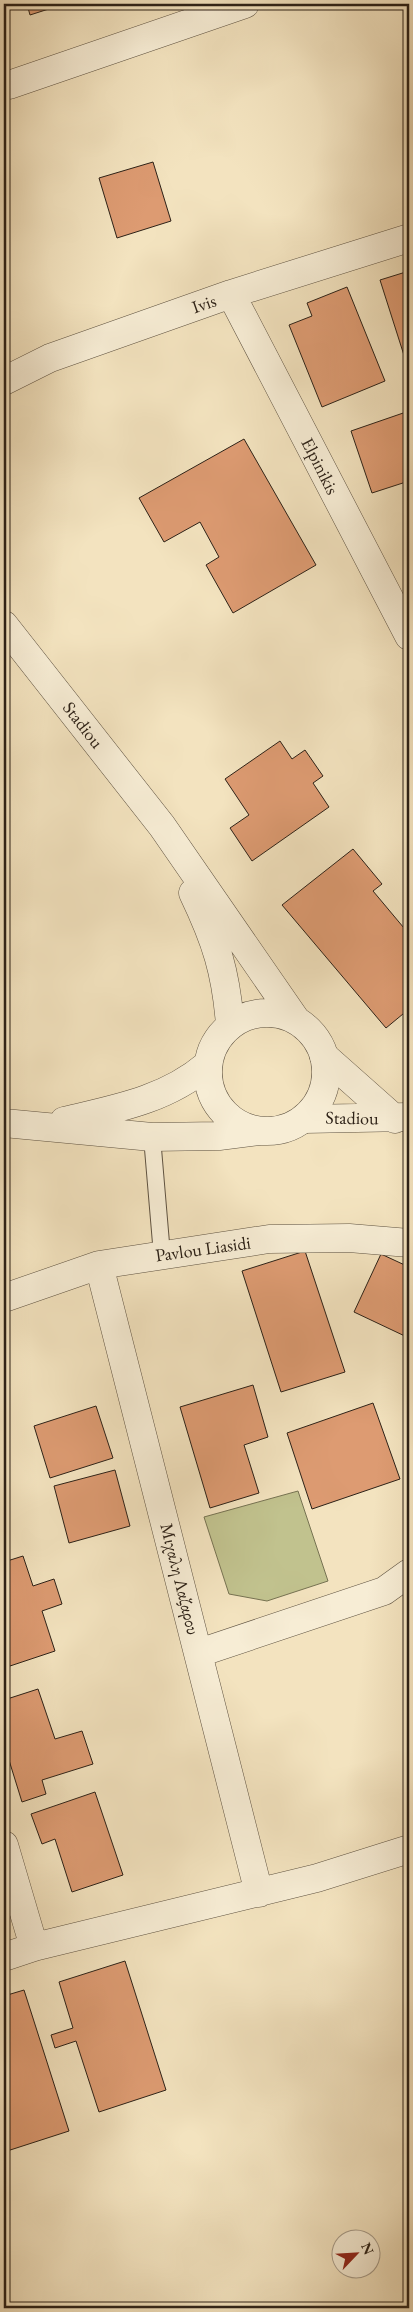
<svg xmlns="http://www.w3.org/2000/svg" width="413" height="2312" font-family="'EB Garamond',serif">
	<rect width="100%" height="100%" fill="#f3e3bf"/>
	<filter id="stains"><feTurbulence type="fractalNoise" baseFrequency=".004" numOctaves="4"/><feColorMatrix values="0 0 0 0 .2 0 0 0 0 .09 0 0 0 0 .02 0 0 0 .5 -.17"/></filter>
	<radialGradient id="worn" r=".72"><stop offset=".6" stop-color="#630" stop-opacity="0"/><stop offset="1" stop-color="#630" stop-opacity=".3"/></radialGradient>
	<path fill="#c1c28e" stroke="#767252" d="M298,1491l30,90 -61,20 -38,-7 -25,-77z"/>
	<path fill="#dd9b72" stroke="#2c2117" d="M4,4h23l-23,7z
		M27,4h30l1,2 -28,9z
		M153,162l18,59 -54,17 -18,-60z
		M409,271v100l-29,-91z
		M347,287l38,94 -63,26 -33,-82 23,-9 -5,-13z
		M409,411v70l-37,12 -21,-62z
		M244,439l72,126 -83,48 -27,-48 13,-8 -19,-35 -36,20 -25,-44z
		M280,741l12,18 13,-9 18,26 -10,7 16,24 -77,54 -22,-33 19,-13 -24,-36z
		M353,849l29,35 -9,7 36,43v75l-23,19 -104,-123z
		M305,1251l40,121 -64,20 -39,-121z
		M381,1254l28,13v71l-55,-26z
		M4,1371l4,12 -4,2z
		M253,1385l15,52 -24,8 15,48 -49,15 -30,-101z
		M373,1403l27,76 -88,30 -25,-76z
		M96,1406l17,52 -63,20 -16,-52z
		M115,1470l15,56 -61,17 -15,-57z
		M23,1556l10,30 21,-7 8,25 -20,7 13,40 -51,17v-106z
		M38,1689l17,50 27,-8 11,33 -51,16 4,14 -24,8 -18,-58v-44z
		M95,1792l28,83 -51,17 -17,-53 -13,5 -11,-30z
		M125,1961l41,129 -67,22 -23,-71 -21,7 -4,-13 22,-7 -14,-46z
		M24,1990l45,141 -65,21v-156z"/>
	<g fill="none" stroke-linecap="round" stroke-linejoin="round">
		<g stroke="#5e5241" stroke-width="18">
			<path id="service" d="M152,1137l10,118"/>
		</g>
		<g stroke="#5e5241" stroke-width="29">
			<path id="minor" d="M4,84l5,1 236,-81
				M231,294l178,342
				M4,381l46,-23 181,-64 178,-56
				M324,1056l71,63
				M304,1119l105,-2
				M99,1265l160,628
				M4,1298l95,-33 170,-26 80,-1 60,5
				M199,1653l185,-62 25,-18
				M4,1845l30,102
				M4,1957l30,-10 283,-69 92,-29"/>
		</g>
		<g stroke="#5e5241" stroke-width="29">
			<path id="tertiary" d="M4,625l158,201 134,194
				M193,893c23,48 33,79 37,132
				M208 1072a59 59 0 1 1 118 0a59 59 0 1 1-118 0Z
				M64,1121c51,-12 102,-21 143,-56
				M4,1123l148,14 67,-1 40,-5"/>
		</g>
		<use href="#service" stroke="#f7edd5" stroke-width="16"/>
		<use href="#minor" stroke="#f7edd5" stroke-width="28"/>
		<use href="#tertiary" stroke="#f7edd5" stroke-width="28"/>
	</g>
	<g text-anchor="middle" stroke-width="4" stroke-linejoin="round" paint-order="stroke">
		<g font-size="18" fill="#2c2117" stroke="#f7edd5">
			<text transform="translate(204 304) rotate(-19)" y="6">Ivis</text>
			<text transform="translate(320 466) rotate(63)" y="6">Elpinikis</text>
			<text transform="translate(83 725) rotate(52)" y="6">Stadiou</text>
			<text transform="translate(352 1118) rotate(1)" y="6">Stadiou</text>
			<text transform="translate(203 1249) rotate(-8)" y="6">Pavlou Liasidi</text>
			<text transform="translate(180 1579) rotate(76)" y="6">Μιχαλη Λαζαρου</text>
		</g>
	</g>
	<rect width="413" height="2312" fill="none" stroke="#f3e3bf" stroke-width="20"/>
	<rect x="5" y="5" width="403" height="2302" fill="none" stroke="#2c2117" stroke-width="2.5"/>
	<rect x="10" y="10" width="393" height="2292" fill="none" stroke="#2c2117"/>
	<g transform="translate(356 2254) rotate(65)"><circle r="24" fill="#f7edd5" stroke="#a69b89"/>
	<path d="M0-4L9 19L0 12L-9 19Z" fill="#8f2418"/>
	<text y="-8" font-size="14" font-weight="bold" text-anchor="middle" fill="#2c2117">N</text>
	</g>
	<rect width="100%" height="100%" filter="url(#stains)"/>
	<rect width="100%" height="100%" fill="url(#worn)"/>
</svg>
